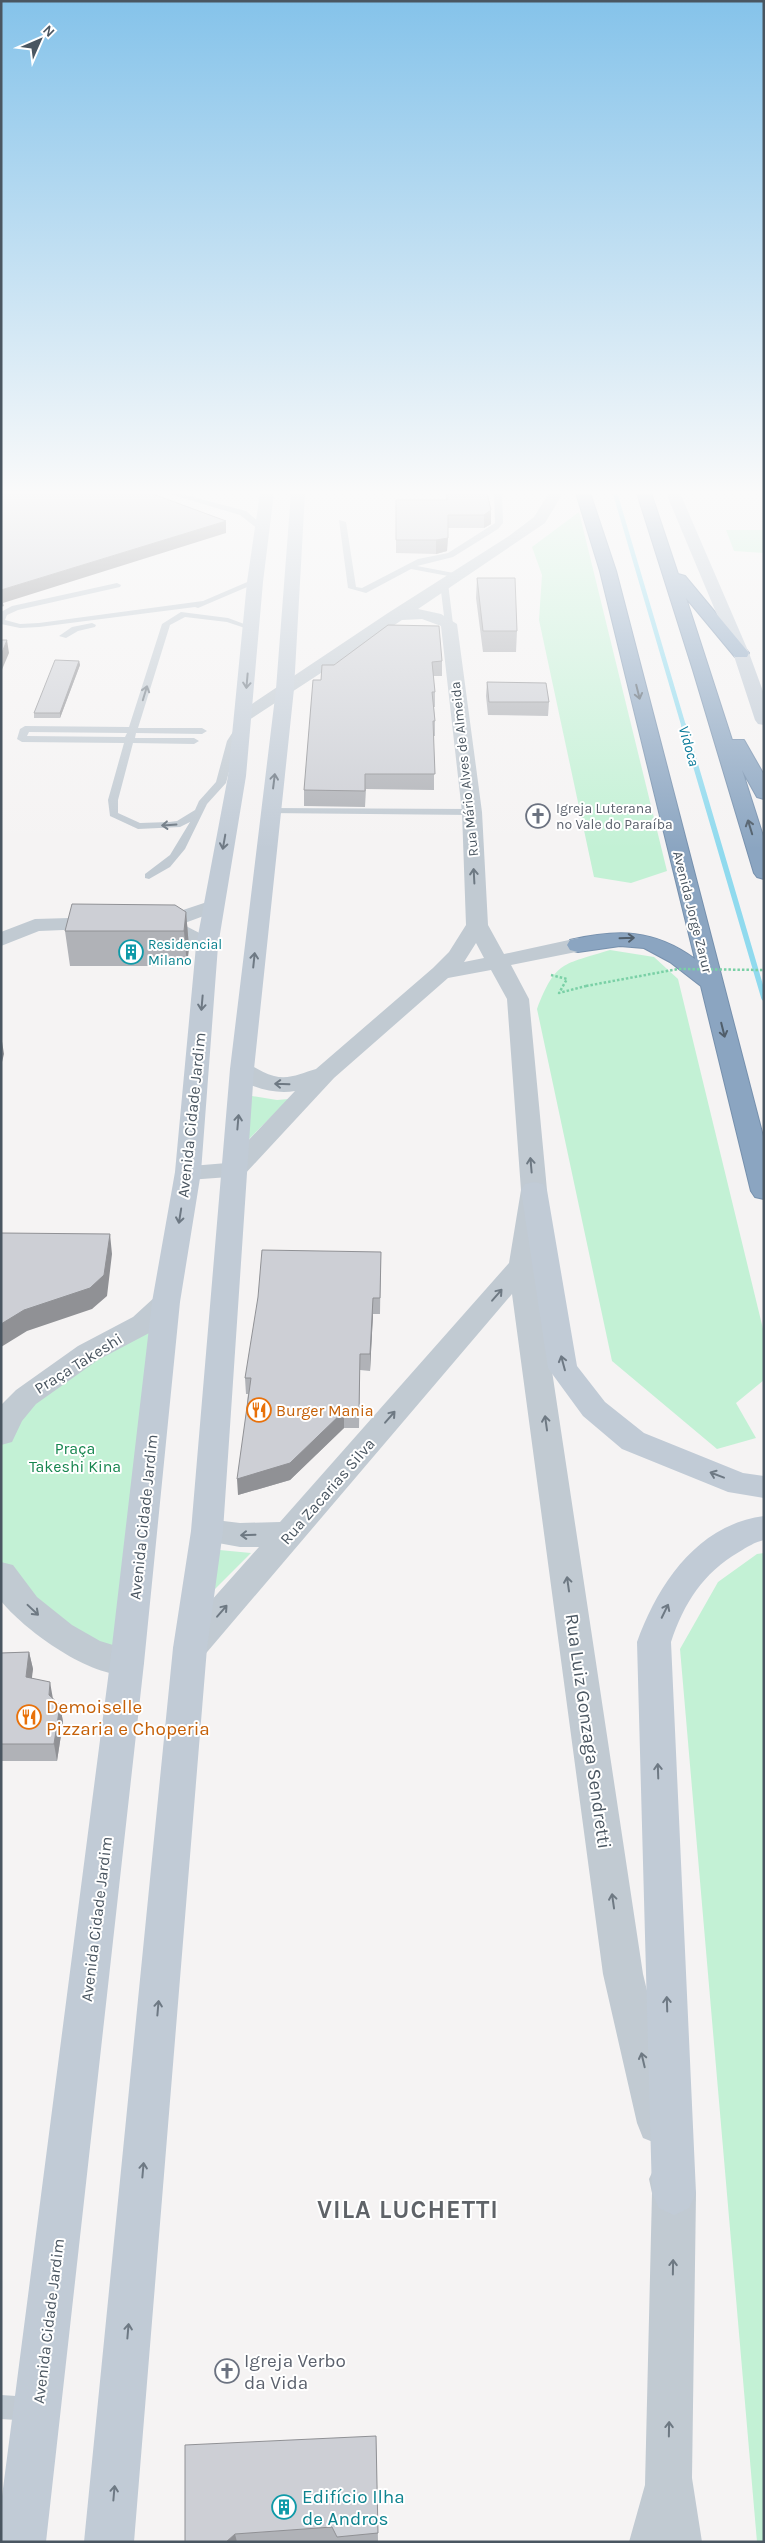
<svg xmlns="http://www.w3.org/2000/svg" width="765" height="2543" font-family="Karla,sans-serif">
	<rect width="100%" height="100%" fill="#f5f3f3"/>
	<path fill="#c3f1d5" d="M579,512l88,359 -36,12 -37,-6 -55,-257 3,-45 -10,-28z
		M726,530h38v23l-30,-2z
		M610,950l44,7 24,22 86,354v47l-28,23 20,35 -39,11 -105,-88 -75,-352c19,-49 26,-44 73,-59z
		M252,1096l25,4 12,-1 -45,45z
		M166,1302l-39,361 -42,-14 -84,-75v-140l8,-18z
		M209,1549l42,4 -42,42z
		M764,1553v989h-7l-77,-893 38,-67 39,-28z"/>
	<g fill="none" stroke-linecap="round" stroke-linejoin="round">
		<path stroke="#90daee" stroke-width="4.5" d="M615,493l69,234"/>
		<path stroke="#90daee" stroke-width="5.5" d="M684,726l80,272"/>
		<g stroke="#7690ad" stroke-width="2">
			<path id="highway" d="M576,493h14l26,78 148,569v59l-9,-2 -4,-6 -50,-205 -31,-24 -26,-14 -24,-2 -42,6 -8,-2 -3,-5 3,-5c48,-11 84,-11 125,19l-95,-388z
				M637,493h14l27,81 7,2 64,77 -2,4h-12l-49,-59 46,142h12l20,35v24l-7,-2 -15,-27 22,69v40l-7,-2 -3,-4 -61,-203z"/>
		</g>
		<path stroke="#7ad0a6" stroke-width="2.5" stroke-dasharray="2.5 2" stroke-linecap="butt" d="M551,975l16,4 -8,14 27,-7"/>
		<path fill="#c1cad2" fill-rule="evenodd" d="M166,493h12l68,18 19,16 -7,2 -18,-14z
			M494,493h8l1,30 -5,6 -45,28 -36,9 42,8v4l-48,-9 -45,24 -18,-5 -9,-68 7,2 10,65 6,1 56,-29 30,-6 44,-28 3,-2z
			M252,580l7,2 -61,26 -3,-1 -156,20 -19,1 -19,-4v-12l11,-6 105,-23 4,2 -1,2 -102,23 -11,5 -2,5 15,4 19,-1 164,-22z
			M444,581l4,2 5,41 -4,2 -4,-2 -5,-41z
			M181,612l47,6 27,10 -4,2 -24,-8 -42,-5 -15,8 -32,103h64l5,3 -5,3 -66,-1 -1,5h59l5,3 -5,3 -61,-1 -15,57v13l22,10 29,-1 8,-1 18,-11 4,-9 17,-19 11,-41 9,-14 8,2 -7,12 -11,42 -19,21 -22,45 -15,18 -21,12 -4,-1v-4l25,-19 20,-33 -10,5 -42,2 -28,-13 -2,-16 16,-57 -102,-1 -5,-3 3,-10 5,-3 104,1 33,-103zM29,732l98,1 -2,4 -98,-1z
			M92,623l4,2 -1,2 -17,4 -12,7 -7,-2 13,-9z
			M270,808l202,1 5,3 -5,3 -205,-2 -2,-2z
			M1,2395l30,2 8,4 4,8 -4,8 -8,4 -30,-2z"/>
		<path fill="#c1cad2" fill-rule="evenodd" d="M549,493h14l-18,30 -127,86 23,5 16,10 25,188 6,113 16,29 74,-16 8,2 3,5 -3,5 -75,15 18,34 18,191 -11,75 107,709 36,149 -6,15 -15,6 -15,-6 -6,-15 -34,-149 -91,-680 -310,364 -12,3 -12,-3 -5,-10 5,-10 81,-91h-19l-44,-8 -5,-8 5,-8 11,-4 33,4 40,-1 229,-259 12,-73 -14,-191 -16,-29 -43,8 -114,100 -91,98 -55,4 -9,-3 -4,-5 4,-5 48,-4 68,-72c-20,4 -53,-4 -65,-22l4,-5c16,-4 24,8 40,12 15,4 28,-3 42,-7l117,-101 16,-16 17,-27 -4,-113 -21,-186 -19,-7 -20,1 -153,100h-12l-3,-4 154,-103 121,-77 25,-19zM476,943l8,15 -20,4z
			M213,900l7,2 4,4 -4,4 -38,14 33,17 3,5 -3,5c-17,4 -25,-8 -39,-15 -13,-6 -32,-6 -47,-9l-3,-5 3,-5 51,-6z
			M104,917l8,1 3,5 -3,5 -73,3 -38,15v-14l34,-13z
			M166,1293l10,3 4,6 -27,29 -55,29 -62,44 -14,17 -10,21 -11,3v-40l15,-15 62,-44 55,-29 23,-21z
			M1,1562l12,3 24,32 35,28 28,16 39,12 5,10 -5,10c-39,13 -114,-42 -138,-72z
			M671,2157l15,7 10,29 -4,285 10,64h-73l16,-57 7,-292 -3,-14 7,-15z"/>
		<path fill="#c1cbd6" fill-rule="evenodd" d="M260,493h14l-11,89 -17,194 -28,170 -17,226 -21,130 -36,361 -98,879h-45v-38l109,-841 42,-361 23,-130 21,-226 32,-170 19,-194z
			M291,493h14l-11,196 -40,380 -31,462 -16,117 -73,894h-50l89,-894 18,-117 39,-462 46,-380z
			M666,493h14l69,160 15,41v31l-6,-1 -3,-4 -22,-67z
			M534,1182l9,2 4,6 30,176 28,36 39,31 99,40 21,3v22l-36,-6 -106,-43 -39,-33 -30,-41 -5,-7 -27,-178 4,-6z
			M764,1516v24c-9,2 -17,7 -25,12 -36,21 -55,51 -68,90l25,551 -7,15 -15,7 -15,-7 -7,-15 -15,-551c21,-58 60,-117 127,-126z"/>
		<use href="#highway" fill="#8ba5c1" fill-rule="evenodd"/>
		<path stroke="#7ad0a6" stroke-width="2.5" stroke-dasharray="2.5 2" stroke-linecap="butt" d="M586,986l92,-17 86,1"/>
	</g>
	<path fill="#b0b2b7" d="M446,493h41l4,31 -7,4h-36l-1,23 -11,3 -40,-1v-53h50z
		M477,578l40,53 -1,21h-33l-7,-54z
		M79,661l1,4 -20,53h-26v-5z
		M442,661v15h-9l2,16v15h-1l1,14v15h-1v54l-68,-1 -1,18 -61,-1v-16l17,-110 1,-15z
		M487,682l62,20 -1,14 -60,-1 -2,-19z
		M186,912l3,35 -2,19h-117l-5,-35z
		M381,1252l-1,62h-7l-3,57 -10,-1 -1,58h-15l-54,52 -52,15 10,-101h-2l-1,-16z
		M29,1652l4,17 -2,9 29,27 3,17 -6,39h-56v-108z
		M376,2436l2,106h-193z"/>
	<path fill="#909195" d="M491,510v14l-7,4v-13z
		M226,521v12l-223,70 1,3 -3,1v-17z
		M448,538l-1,13 -11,3v-14z
		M7,640l2,13 -8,19v-17z
		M79,661l1,4 -20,53v-5z
		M186,912l3,35 -2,19 -3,-35z
		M1,1035l3,19 -3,12z
		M110,1234l2,20 -5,42 -15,13 -65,22 -26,16v-23z
		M373,1298v16l-3,57v-17z
		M344,1411v17l-54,52 -52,15 -1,-16z
		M29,1652l4,17 -3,25 -4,-17z
		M50,1682l3,17 -4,-4z
		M60,1705l3,17 -6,39 -3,-17z
		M235,2534l2,8h-11z"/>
	<path fill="#cdcfd5" stroke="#909195" d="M1,493h149l76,28 -225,69z
		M447,493h40l4,17 -7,5h-36v23l-12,2h-40v-40h51z
		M477,578h38l2,53h-34z
		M388,625l51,1 3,35 -10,1 3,30h-3l3,29h-2l2,53h-70v17l-61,-1 9,-110h8l1,-15h12z
		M1,640h6l-6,15z
		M55,660l24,1 -19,52h-26z
		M487,682l59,1 3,19h-60z
		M72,904l103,1 11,7 -2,19h-119z
		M1,1233l109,1 -6,41 -14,13 -66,22 -23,14z
		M262,1250l119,2 -1,46h-7l-3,56h-10l-1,57h-15l-54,52 -53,16 14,-101h-6l13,-81z
		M29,1652l-3,25 24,5 -1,13 11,10 -6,39h-53v-91z
		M376,2436l2,97 -41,4 -5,-10 -97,7 -9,8h-41v-97z"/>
	<defs><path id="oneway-shaft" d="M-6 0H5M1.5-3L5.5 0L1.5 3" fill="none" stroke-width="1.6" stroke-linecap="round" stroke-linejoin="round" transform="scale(1.25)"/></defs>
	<g stroke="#6e7984">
		<use href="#oneway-shaft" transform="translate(247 681) rotate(95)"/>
		<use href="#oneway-shaft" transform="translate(274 781) rotate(-83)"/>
		<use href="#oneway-shaft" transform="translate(224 842) rotate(100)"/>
		<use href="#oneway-shaft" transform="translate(254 960) rotate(-84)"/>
		<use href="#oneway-shaft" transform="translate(202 1003) rotate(95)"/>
		<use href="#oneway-shaft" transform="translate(238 1122) rotate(-85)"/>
		<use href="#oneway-shaft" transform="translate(180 1216) rotate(99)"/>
		<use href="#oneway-shaft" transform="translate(563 1363) rotate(-105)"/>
		<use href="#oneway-shaft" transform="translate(717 1475) rotate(-159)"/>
		<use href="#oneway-shaft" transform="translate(665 1611) rotate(-64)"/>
		<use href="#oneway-shaft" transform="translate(658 1771) rotate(-92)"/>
		<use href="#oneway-shaft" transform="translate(667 2004) rotate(-92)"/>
		<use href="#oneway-shaft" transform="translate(158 2008) rotate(-85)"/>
		<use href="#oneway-shaft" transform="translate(143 2170) rotate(-85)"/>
		<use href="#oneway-shaft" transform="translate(128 2331) rotate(-85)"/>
		<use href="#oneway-shaft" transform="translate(114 2493) rotate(-85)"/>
	</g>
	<g stroke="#505e6b">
		<use href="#oneway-shaft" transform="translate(638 692) rotate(76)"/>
		<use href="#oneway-shaft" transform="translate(750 827) rotate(-107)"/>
		<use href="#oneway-shaft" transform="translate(627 938) rotate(-2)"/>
		<use href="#oneway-shaft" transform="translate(723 1030) rotate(76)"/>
	</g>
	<g stroke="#6e7983">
		<use href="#oneway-shaft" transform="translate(145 693) rotate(-73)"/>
		<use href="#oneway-shaft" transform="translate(169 825) rotate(176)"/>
		<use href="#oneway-shaft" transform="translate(474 876) rotate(-93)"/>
		<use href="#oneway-shaft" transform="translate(282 1084) rotate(-178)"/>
		<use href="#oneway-shaft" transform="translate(531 1165) rotate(-95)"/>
		<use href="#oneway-shaft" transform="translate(497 1295) rotate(-49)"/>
		<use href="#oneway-shaft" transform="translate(390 1417) rotate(-49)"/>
		<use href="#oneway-shaft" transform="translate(546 1423) rotate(-98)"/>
		<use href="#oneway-shaft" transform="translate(248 1535) rotate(178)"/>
		<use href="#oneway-shaft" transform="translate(568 1584) rotate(-98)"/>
		<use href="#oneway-shaft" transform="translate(33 1610) rotate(43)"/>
		<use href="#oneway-shaft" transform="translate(222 1611) rotate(-49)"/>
		<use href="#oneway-shaft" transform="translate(613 1901) rotate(-98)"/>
		<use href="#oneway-shaft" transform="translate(643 2060) rotate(-103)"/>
		<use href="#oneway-shaft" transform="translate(673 2267) rotate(-89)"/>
		<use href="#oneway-shaft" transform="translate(669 2429) rotate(-89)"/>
	</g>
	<linearGradient id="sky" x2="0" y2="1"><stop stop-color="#85c3ea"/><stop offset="0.58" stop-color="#fafafa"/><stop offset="1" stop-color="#fafafa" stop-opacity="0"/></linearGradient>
	<rect width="765" height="849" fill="url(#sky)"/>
	<defs>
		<g id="church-ring" transform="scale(1.25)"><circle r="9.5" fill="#fff" stroke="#6b7280" stroke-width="1.5"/><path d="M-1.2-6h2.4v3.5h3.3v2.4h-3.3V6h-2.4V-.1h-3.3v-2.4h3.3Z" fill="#6b7280"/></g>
		<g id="building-ring" transform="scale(1.25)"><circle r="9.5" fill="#fff" stroke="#0f9aa8" stroke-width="1.5"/><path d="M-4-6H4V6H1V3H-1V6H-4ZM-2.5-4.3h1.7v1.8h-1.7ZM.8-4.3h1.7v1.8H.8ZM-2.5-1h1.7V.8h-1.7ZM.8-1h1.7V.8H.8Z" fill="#0f9aa8"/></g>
		<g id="restaurant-ring" transform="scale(1.25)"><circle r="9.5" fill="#fff" stroke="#e8710a" stroke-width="1.5"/><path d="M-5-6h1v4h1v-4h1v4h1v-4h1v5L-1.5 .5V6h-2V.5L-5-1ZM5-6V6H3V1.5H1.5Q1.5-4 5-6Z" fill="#e8710a"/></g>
	</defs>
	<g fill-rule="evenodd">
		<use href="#church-ring" x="538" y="816"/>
		<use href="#building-ring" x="131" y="952"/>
		<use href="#restaurant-ring" x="259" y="1410"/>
		<use href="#restaurant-ring" x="29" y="1717"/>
		<use href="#church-ring" x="227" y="2371"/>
		<use href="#building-ring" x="284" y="2507"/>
	</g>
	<g text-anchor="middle" stroke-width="4" stroke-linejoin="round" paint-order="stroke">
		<g font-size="14" fill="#4a5661" stroke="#fff">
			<text transform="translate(464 769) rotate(-96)" y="5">Rua Mário Alves de Almeida</text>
			<text transform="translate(693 912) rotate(76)" y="5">Avenida Jorge Zarur</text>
		</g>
		<g font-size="14" fill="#5b616d" stroke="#fff" text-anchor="start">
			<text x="556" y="813">Igreja Luterana<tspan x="556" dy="16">no Vale do Paraíba</tspan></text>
		</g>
		<g font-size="14" fill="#0d838f" stroke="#fff" text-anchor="start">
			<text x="148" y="949">Residencial<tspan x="148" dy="16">Milano</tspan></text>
		</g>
		<g font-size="15" font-style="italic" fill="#0c7c9b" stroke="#fff">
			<text transform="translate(689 746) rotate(74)" y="5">Vidoca</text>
		</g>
		<g font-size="16" fill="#4a5661" stroke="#fff">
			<text transform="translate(191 1115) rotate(-84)" y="6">Avenida Cidade Jardim</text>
			<text transform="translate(78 1363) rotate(-32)" y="6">Praça Takeshi</text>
			<text transform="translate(327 1491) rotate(-49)" y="6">Rua Zacarias Silva</text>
			<text transform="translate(143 1517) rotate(-84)" y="6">Avenida Cidade Jardim</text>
			<text transform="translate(96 1919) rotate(-83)" y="6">Avenida Cidade Jardim</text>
			<text transform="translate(48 2321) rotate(-83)" y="6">Avenida Cidade Jardim</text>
		</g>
		<g font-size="16" fill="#c56008" stroke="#fff" text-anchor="start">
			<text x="276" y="1416">Burger Mania</text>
		</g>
		<g font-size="16" fill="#17864f" stroke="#fff">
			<text x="75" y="1454">Praça<tspan x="75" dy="18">Takeshi Kina</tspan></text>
		</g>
		<g font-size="19" fill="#c56008" stroke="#fff" text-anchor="start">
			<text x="46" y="1713">Demoiselle<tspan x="46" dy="22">Pizzaria e Choperia</tspan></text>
		</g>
		<g font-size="19" fill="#4a5661" stroke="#fff">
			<text transform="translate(589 1731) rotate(82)" y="7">Rua Luiz Gonzaga Sendretti</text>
		</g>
		<g font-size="19" fill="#5b616d" stroke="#fff" text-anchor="start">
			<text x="244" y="2367">Igreja Verbo<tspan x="244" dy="22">da Vida</tspan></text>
		</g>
		<g font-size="19" fill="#0d838f" stroke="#fff" text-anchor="start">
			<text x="302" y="2503">Edifício Ilha<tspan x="302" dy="22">de Andros</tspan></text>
		</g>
		<g font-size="25" font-weight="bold" letter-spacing="1" fill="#5f6368" stroke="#fff">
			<text x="408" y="2218">VILA LUCHETTI</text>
		</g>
	</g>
	<rect width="765" height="2543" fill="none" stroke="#4a5661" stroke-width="5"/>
	<g transform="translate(40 40) rotate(45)" stroke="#ffffff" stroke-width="4" paint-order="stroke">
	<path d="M0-4L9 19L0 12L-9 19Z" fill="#4a5661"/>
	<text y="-8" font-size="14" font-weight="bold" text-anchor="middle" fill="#4a5661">N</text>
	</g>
</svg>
